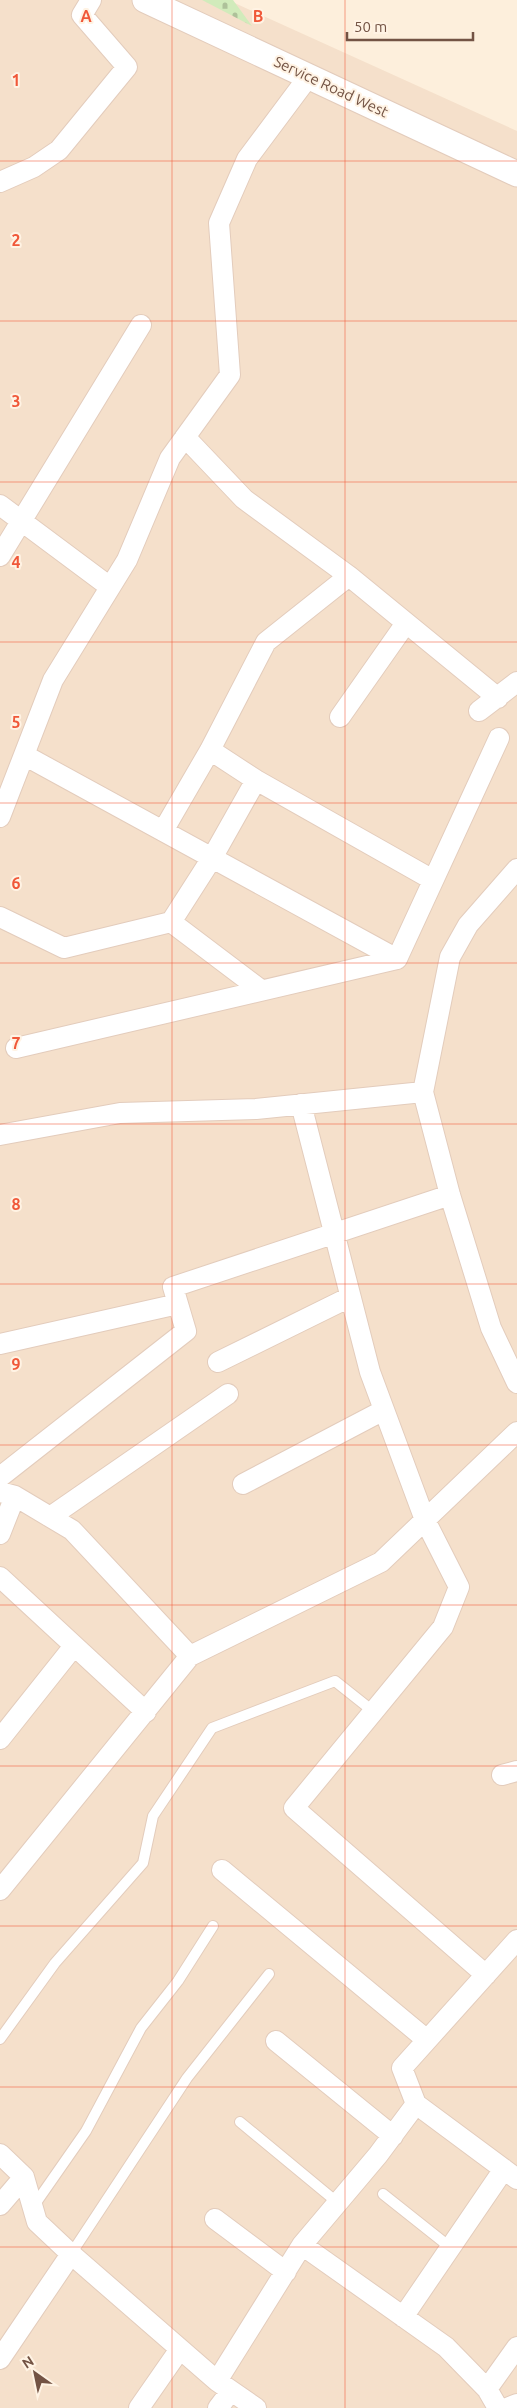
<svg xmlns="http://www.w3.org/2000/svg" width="517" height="2408" font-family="Ubuntu,sans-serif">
	<defs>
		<pattern id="cemetery-stones" width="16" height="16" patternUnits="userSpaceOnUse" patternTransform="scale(1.25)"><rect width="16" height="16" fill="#d1ebbb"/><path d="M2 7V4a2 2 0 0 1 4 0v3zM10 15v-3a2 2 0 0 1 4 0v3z" fill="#aec19a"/></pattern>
	</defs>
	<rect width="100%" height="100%" fill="#fdefdc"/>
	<path fill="#f5e0cb" d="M0,0h228l289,131v2277h-517z"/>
	<path fill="url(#cemetery-stones)" d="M202,0h31l19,26z"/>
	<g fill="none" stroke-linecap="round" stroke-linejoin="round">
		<g stroke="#e3ccbc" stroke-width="12">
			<path id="service" d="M0,2039l55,-76 88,-100 10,-47 59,-88 123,-47 39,31
				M240,2122l98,81
				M383,2194l68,54
				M33,2207l53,-76 55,-103 37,-47 35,-55
				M71,2254l116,-176 82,-104"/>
		</g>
		<g stroke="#e3ccbc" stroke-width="22">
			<path id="minor" d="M0,182l34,-15 25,-17 68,-83 -45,-52 9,-15
				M185,437l59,62 105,77 149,122
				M0,505l110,82
				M0,556l141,-231
				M479,711l38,-29
				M340,717l66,-94
				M210,750l46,30 177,100
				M24,755l373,204
				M0,817l53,-137 74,-120 43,-102 60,-83 -11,-152 28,-64 62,-83
				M163,831l47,-81 56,-108 83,-66
				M517,869l-49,56 -18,32 -27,135 27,103 41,133 26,55
				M0,917l64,31 107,-26 41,-64 44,-78
				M171,922l90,68
				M397,959l102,-221
				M16,1048l381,-89
				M301,1104l69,268 55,148 34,67 -16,40 -149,181 192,167
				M0,1135l120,-22 136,-4 167,-17
				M0,1344l178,-40
				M218,1362l132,-65
				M0,1477l186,-146 -13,-44 277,-92
				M243,1484l141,-74
				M0,1492l15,4 57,34 118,126
				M50,1517l178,-123
				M0,1534l15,-38
				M0,1577l146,135
				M0,1739l74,-93
				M502,1775l15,-4
				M222,1870l205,170
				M0,1890l190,-234 191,-94 136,-130
				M517,1940l-115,128 14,36 101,75
				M276,2041l117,95
				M0,2154l24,23 13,45 34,32 -71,105
				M0,2205l24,-28
				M215,2219l71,53
				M302,2245l144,102 41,42 11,19
				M71,2254l146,127 39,27
				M403,2317l101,-148
				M217,2381l85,-136 76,-90 38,-51
				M487,2389l30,-42
				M139,2408l41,-59
				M218,2408l13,-17
				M507,2408l10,-4"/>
		</g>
		<g stroke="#e3ccbc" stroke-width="27">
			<path id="tertiary" d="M145,0l372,174"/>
		</g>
		<use href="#service" stroke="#fff" stroke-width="10"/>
		<use href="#minor" stroke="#fff" stroke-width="20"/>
		<use href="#tertiary" stroke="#fff" stroke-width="25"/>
	</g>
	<path fill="none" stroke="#f05839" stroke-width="1" stroke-opacity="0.55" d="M172,0v2408M345,0v2408M0,161h517M0,321h517M0,482h517M0,642h517M0,803h517M0,963h517M0,1124h517M0,1284h517M0,1445h517M0,1605h517M0,1766h517M0,1926h517M0,2087h517M0,2247h517"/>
	<g text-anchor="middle" stroke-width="4" stroke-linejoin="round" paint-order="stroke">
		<g font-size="15" fill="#735344" stroke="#fff3e4">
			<text transform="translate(331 87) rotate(25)" y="5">Service Road West</text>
		</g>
	</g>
	<g font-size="16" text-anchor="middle" font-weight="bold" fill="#f05839" stroke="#fff3e4" stroke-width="4" stroke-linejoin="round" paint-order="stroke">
		<text x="86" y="22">A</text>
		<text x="258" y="22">B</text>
		<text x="16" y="86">1</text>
		<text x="16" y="246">2</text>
		<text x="16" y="407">3</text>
		<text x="16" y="568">4</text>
		<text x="16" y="728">5</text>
		<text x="16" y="889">6</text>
		<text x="16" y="1049">7</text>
		<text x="16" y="1210">8</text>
		<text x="16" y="1370">9</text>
	</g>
	<g transform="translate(35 2373) rotate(327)" stroke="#fff3e4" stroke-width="4" paint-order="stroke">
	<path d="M0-4L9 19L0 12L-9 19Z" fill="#735344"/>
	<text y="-8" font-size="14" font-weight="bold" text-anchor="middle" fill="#735344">N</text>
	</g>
	<path d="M347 32v8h126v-8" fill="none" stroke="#735344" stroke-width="2.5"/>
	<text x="354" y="32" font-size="15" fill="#735344" stroke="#fff3e4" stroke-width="4" paint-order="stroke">50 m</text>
</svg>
